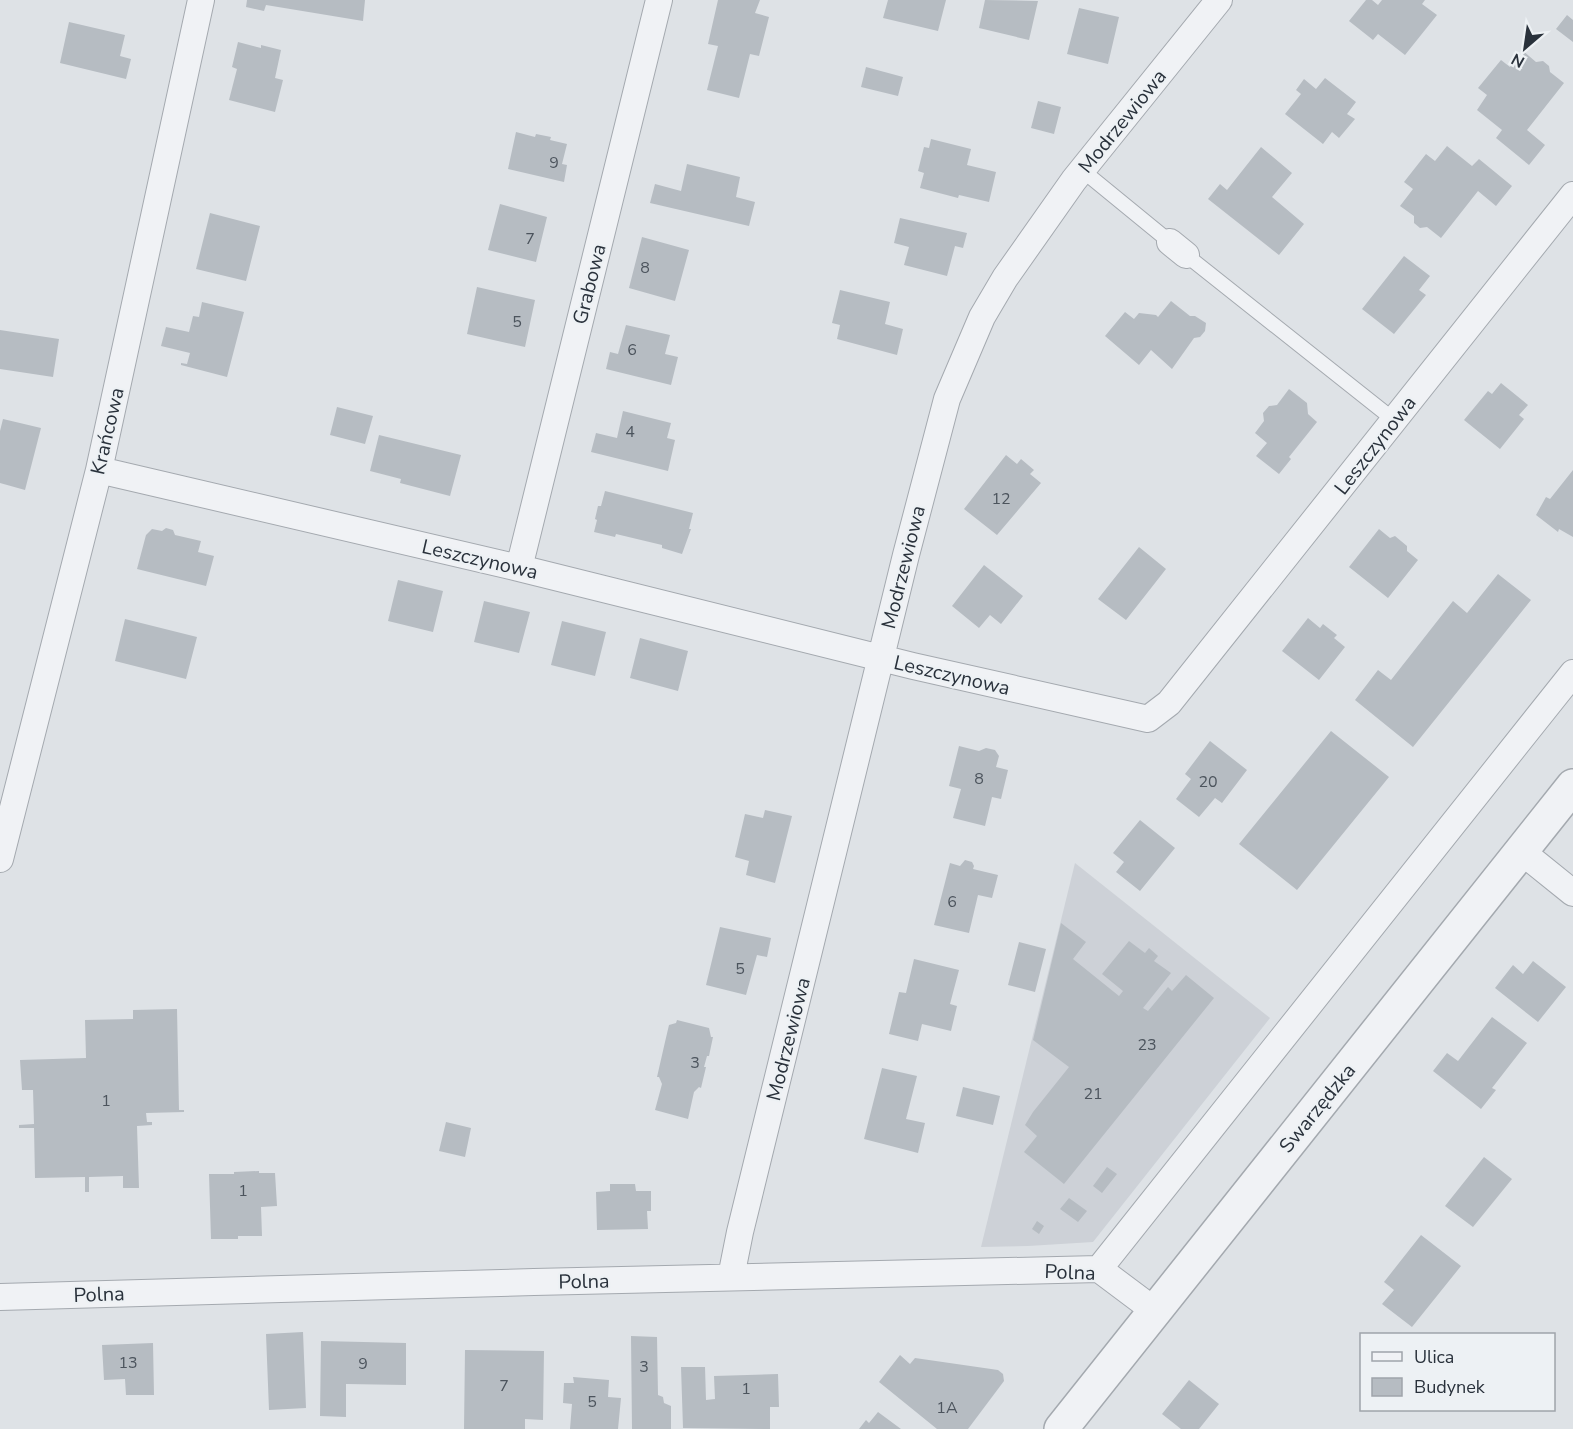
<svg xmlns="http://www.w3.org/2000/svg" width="1573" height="1429" font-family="'Nunito Sans',sans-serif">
	<rect width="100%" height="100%" fill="#dee2e6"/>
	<path fill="#cdd1d7" d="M1075,863l195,155 -177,224 -65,4 -47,1z"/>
	<path fill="#b6bcc2" d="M247,0h118l-2,21 -97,-16 -2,6 -18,-4z
		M718,0h42l-5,13 14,4 -10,39 -9,-2 -11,44 -32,-8 11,-44 -10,-2z
		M888,0h58l-8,31 -55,-13z
		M985,0l53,1 -9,39 -50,-12z
		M1366,0h6l6,5 4,-5h43l-3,4 15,11 -32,40 -27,-21 -5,6 -24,-19z
		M1079,8l40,9 -11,47 -41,-10z
		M1567,15l6,5v22l-17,-13z
		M69,22l56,13 -5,21 11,3 -5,20 -66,-16z
		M238,42l23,6v-3l20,5 -6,28 8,2 -8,32 -46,-12 8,-31 -5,-2z
		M1523,51l13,11 7,-1 6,5 1,6 14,11 -37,47 18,15 -16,20 -33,-27 6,-8 -25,-20 10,-15 -9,-7 23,-28 9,7z
		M866,67l37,10 -5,19 -37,-9z
		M1325,78l31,24 -9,12 8,5 -16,19 -7,-6 -9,12 -38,-30 16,-20 -5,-4 8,-11 12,10z
		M1038,101l23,6 -7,27 -23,-6z
		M516,132l19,5 1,-3 15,3 -1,3 17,4 -5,20 5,1 -3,17 -56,-13z
		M931,139l40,10 -4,16 29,7 -7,30 -30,-7 -1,3 -38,-10 4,-15 -6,-2 6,-24 5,1z
		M1447,146l25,20 7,-7 33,27 -16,20 -18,-15 -37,47 -14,-11 -7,1 -6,-5v-7l-14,-10 13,-17 -9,-7 22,-28 9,7z
		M1261,147l31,26 -20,24 32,27 -25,31 -71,-56 12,-15 7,6z
		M687,164l53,13 -4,20 19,5 -6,24 -99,-23 5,-19 26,7z
		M500,204l47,13 -11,45 -48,-12z
		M210,213l50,13 -14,55 -50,-12z
		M900,218l67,15 -4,15 -8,-2 -8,30 -43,-11 5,-18 -15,-4z
		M642,237l47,13 -14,51 -46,-13z
		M1404,256l26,20 -11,14 7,5 -32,39 -32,-25z
		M477,287l58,13 -10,47 -58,-13z
		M840,290l50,12 -5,22 18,5 -6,26 -60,-16 3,-14 -8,-2z
		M1171,301l19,15h5l11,7 -1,8 -5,6 -6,1 -22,31 -21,-19 -12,15 -34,-29 20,-24 9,7 5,-6 17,2 2,2z
		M202,302l42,10 -17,65 -46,-12v-2l6,1 3,-11 -29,-7 5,-19 23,5 4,-16 6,1z
		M626,325l44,10 -5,19 13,3 -7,28 -65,-16 4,-17 8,2z
		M0,330l59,9 -6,38 -53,-8z
		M1501,383l27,22 -9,10 5,4 -24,30 -36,-29 24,-29 4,3z
		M1289,389l18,14 1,11 9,8 -28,35 2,2 -12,15 -23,-18 11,-13 -12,-10 9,-12 -1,-8 6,-7 8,-1z
		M337,407l36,9 -8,28 -35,-9z
		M623,411l48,12 -4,15 8,2 -7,31 -77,-19 5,-19 21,5z
		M3,419l38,9 -16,62 -25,-7v-52z
		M379,435l82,20 -11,41 -50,-13 1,-4 -31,-8z
		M1006,455l11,9 4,-5 13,11 -4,4 11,9 -44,52 -33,-26z
		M1573,470v67l-14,-8 -1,3 -22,-17 10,-18 4,2z
		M605,491l88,22 -4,16h2l-9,25 -20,-6v-3l-46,-11 -1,3 -21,-5 3,-12 -2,-1 3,-13h3z
		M166,528l7,2 2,5 26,6 -3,11 16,4 -8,30 -69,-17 9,-34 6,-6 10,2z
		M1379,529l11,9 5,-2 12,10v5l11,9 -30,38 -39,-31z
		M1139,547l27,22 -40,51 -28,-21z
		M984,565l39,31 -22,28 -11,-9 -11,13 -27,-22z
		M1498,574l33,26 -118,147 -58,-47 23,-30 13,10 62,-79 14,12z
		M398,580l45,11 -10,41 -45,-11z
		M484,601l46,11 -11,41 -45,-11z
		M1308,618l12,10 3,-4 14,11 -3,3 11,9 -26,33 -37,-29z
		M125,619l72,18 -11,42 -71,-18z
		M562,621l44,11 -11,44 -44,-11z
		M640,638l48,13 -10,40 -48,-13z
		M1331,731l58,46 -92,113 -58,-46z
		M1210,741l37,29 -25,33 -7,-5 -16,19 -23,-18 15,-20 -6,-5z
		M959,746l20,5 7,-3 9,2 4,6 -3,11 12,3 -7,29 -9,-2 -7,29 -32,-8 8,-29 -12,-3z
		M765,810l27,6 -17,67 -29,-8 3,-14 -14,-4 10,-43 18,4z
		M1140,820l35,28 -35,43 -24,-19 8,-10 -11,-9z
		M965,860l7,2 2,4 -1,3 25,6 -6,23 -14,-3 -9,38 -35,-8 16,-62 10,3z
		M1061,923l25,19 -13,17 46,37 4,-5 -21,-17 27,-33 16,12 4,-5 9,8 -4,5 17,12 -28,35 5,3 20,-24 4,4 14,-16 28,23 -150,186 -40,-32 13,-16 -12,-11 8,-13 36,-45 -36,-27z
		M720,927l51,11 -4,19 -10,-2 -11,40 -40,-10z
		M1019,942l27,7 -11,43 -27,-7z
		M914,959l45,11 -9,34 7,2 -6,25 -29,-7 -4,17 -29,-7 10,-42 7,1z
		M1533,961l33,26 -28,35 -43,-34 18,-23 10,9z
		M177,1009l2,101h5v2l-38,1 1,9h5v3l-15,1 2,62h-16v-12l-34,1v15h-4v-15l-50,1 -1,-50h-15v-3l15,-1 -1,-34h-11l-2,-30 66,-2 -1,-38 48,-1v-9z
		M1492,1017l35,26 -35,45 4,2 -15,19 -48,-38 14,-18 11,8z
		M677,1020l32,8 2,9h2l-4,19h-2l-3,11h2l-5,21 -2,-1 -5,5 -6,27 -33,-9 7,-26 -3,-7h-2l8,-35 4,-17 7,-2z
		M882,1068l35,8 -11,43 19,4 -7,30 -54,-14z
		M963,1087l37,9 -7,29 -37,-9z
		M446,1122l25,6 -6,29 -26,-6z
		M1484,1157l28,22 -39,48 -28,-21z
		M1107,1167l10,7 -15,19 -9,-7z
		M259,1171v2h16l2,33 -16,1 1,29h-24v3h-27l-2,-65h25v-2z
		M610,1184h25l1,7h15v20h-4l1,18 -51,1 -1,-38 14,-1z
		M1069,1198l18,13 -9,11 -18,-13z
		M1037,1221l7,5 -5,8 -7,-5z
		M1421,1235l40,31 -49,61 -30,-23 12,-14 -10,-8z
		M303,1332l3,76 -37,2 -3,-76z
		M631,1336l26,1 1,58 5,2 1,6 7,3v23h-39z
		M321,1341l85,2v42l-60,-1v33l-26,-1z
		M153,1343l1,52h-28l-1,-16 -21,1 -2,-35z
		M465,1350l79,1 -1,69 -18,-1v10h-61z
		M900,1355l10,9 5,-6 83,12 5,4 1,7 -36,48h-31l-58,-47z
		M681,1367h24l1,33 9,-1 -1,-23 64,-2 1,33h-9v22l-87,-1z
		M573,1377l36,3 -1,17 13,1 -3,31h-48l2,-25 -9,-1 1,-20h10z
		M1189,1380l30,24 -20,25h-18l-19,-15z
		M878,1412l23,17h-42l7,-9 3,3z"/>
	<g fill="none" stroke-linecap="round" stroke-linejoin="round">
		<g stroke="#a4a9af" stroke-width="16">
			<path id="service" d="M1082,170l88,72
				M1186,255l208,165"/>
		</g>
		<g stroke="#a4a9af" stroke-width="28">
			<path id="minor" d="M1170,242l16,13
				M99,470l420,98 394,98 235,53 21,-16 404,-508
				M519,568l140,-568
				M1521,851l52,42
				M0,859l99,-389 102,-470
				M1099,1269l474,-596
				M731,1277l9,-45 166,-677 41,-156 35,-82 23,-39 69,-98 145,-180
				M0,1297l534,-15 565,-13 56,42"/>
		</g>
		<g stroke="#a4a9af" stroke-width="36">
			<path id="tertiary" d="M1061,1429l512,-643"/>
		</g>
		<use href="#service" stroke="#f0f2f5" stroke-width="14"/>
		<use href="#minor" stroke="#f0f2f5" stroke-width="26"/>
		<use href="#tertiary" stroke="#f0f2f5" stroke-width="33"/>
	</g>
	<g text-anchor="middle" stroke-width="4.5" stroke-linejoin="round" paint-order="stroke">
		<g font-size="16" fill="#4c545d">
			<text x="554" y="168">9</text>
			<text x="530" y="244">7</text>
			<text x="645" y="273">8</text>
			<text x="517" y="327">5</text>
			<text x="632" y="355">6</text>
			<text x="630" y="437">4</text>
			<text x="1001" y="504">12</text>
			<text x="979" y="784">8</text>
			<text x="1208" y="787">20</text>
			<text x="952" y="907">6</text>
			<text x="740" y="974">5</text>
			<text x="1147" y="1050">23</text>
			<text x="695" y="1068">3</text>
			<text x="1093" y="1099">21</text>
			<text x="106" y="1106">1</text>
			<text x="243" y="1196">1</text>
			<text x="128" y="1368">13</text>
			<text x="363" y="1369">9</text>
			<text x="644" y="1372">3</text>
			<text x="504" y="1391">7</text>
			<text x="746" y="1394">1</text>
			<text x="592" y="1407">5</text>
			<text x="947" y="1413">1A</text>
		</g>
		<g font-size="20" fill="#29313b" stroke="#edf1f4">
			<text transform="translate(1122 121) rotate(-51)" y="7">Modrzewiowa</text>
			<text transform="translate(589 284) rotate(-76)" y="7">Grabowa</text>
			<text transform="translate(107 431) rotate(-77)" y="7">Krańcowa</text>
			<text transform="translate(1375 445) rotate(-52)" y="7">Leszczynowa</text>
			<text transform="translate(480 559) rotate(13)" y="7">Leszczynowa</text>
			<text transform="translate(903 567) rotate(-76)" y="7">Modrzewiowa</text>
			<text transform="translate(952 675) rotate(13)" y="7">Leszczynowa</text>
			<text transform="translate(788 1039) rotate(-76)" y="7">Modrzewiowa</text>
			<text transform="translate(1317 1108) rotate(-51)" y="7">Swarzędzka</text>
			<text transform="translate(1070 1272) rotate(2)" y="7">Polna</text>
			<text transform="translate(584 1281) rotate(-1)" y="7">Polna</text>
			<text transform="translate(99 1294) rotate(-2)" y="7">Polna</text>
		</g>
	</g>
	<rect x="1360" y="1333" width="195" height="78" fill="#edf1f4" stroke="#9fa4aa" stroke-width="1.5"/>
	<rect x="1372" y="1352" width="30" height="9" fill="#f0f2f5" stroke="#9fa4aa" stroke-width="1.5"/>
	<text x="1414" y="1363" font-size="18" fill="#29313b">Ulica</text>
	<rect x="1372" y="1378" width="30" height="18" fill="#b6bcc2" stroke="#9fa4aa" stroke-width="1.5"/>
	<text x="1414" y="1393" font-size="18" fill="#29313b">Budynek</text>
	<g transform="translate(1525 48) rotate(209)" stroke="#edf1f4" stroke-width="4.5" paint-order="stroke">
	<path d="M0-4.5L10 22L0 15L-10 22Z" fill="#29313b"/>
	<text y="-9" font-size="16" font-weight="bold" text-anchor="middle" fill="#29313b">N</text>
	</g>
</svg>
